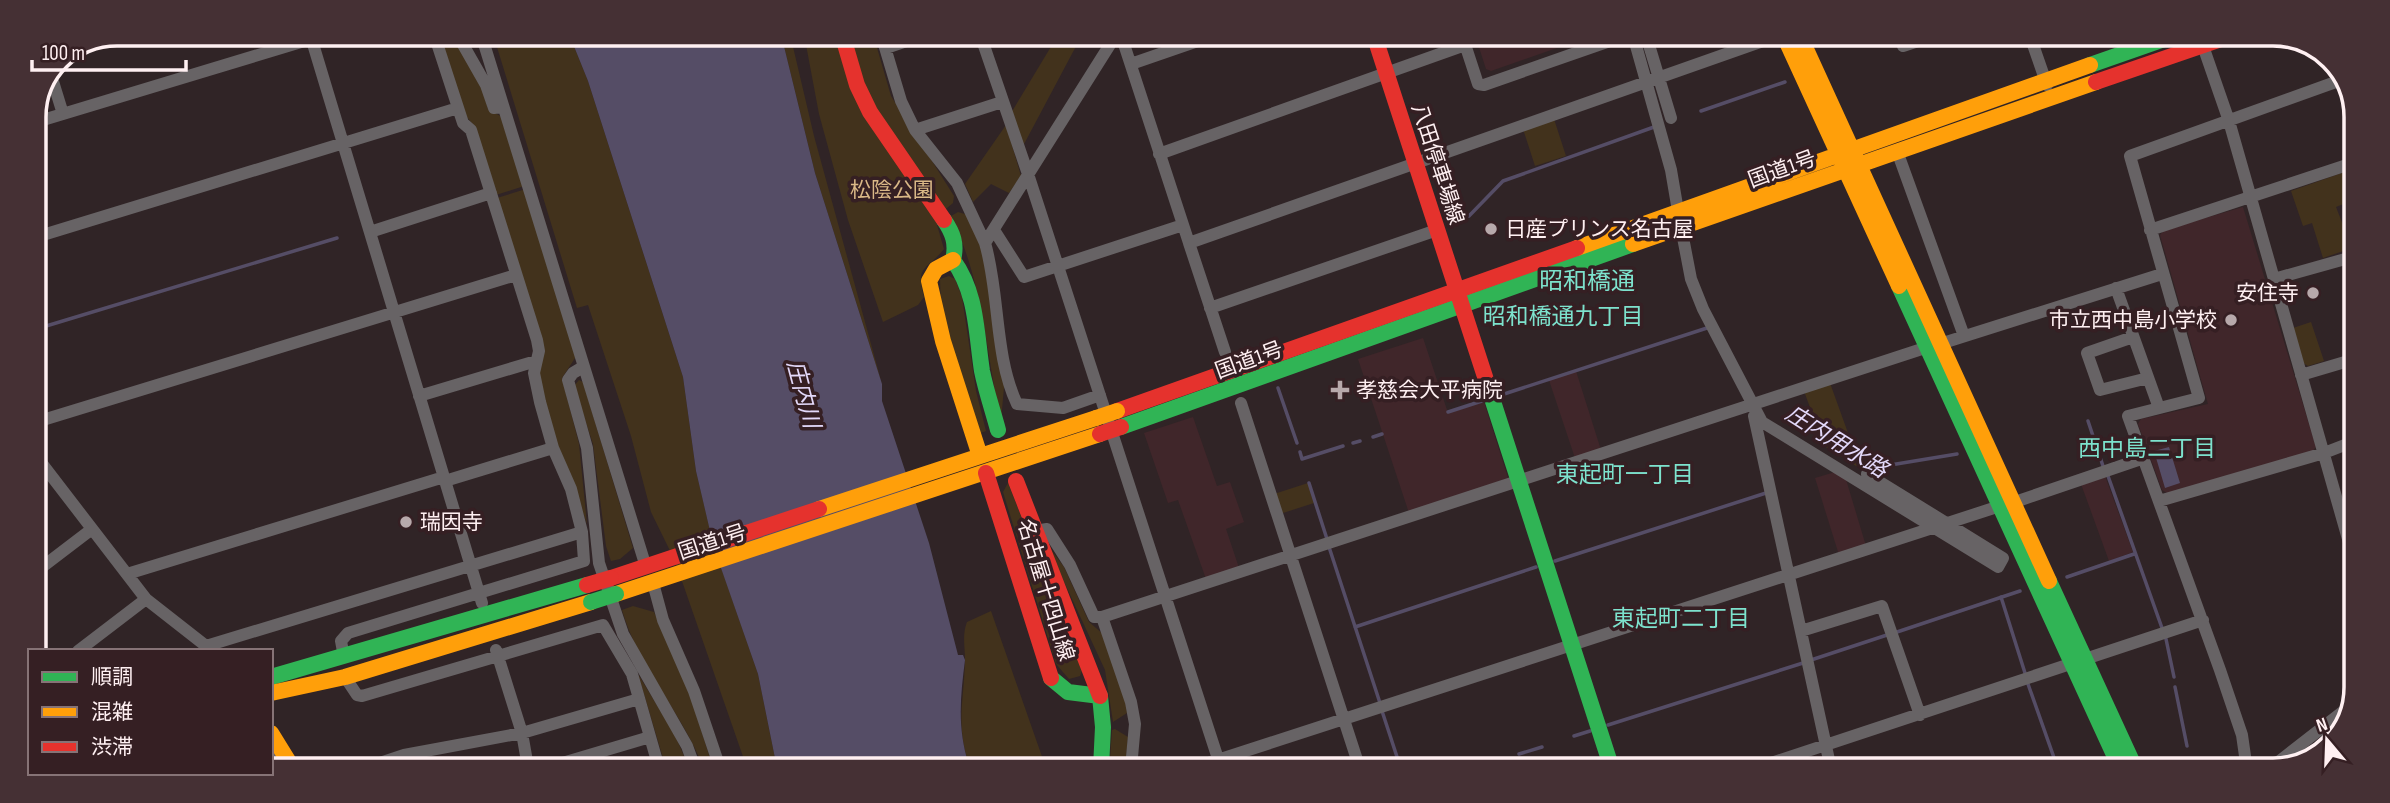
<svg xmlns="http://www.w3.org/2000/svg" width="2390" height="803" font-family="'Sofia Sans Condensed','Noto Sans JP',sans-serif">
	<rect width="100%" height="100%" fill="#302426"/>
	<path fill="#40262a" d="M1475,35h119l-103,36 -5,-2z
		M2243,207l73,240 -5,6 -142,41 -7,-4 -24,-66 3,-5 67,-15 -48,-169 4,-5z
		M1423,338l25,75 36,-11 24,76 -99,35 -51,-154z
		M1576,371l25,79 -26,8 -26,-78z
		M1193,417l24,69 13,-4 14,40 -18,7 13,39 -33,11 -28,-79 -10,3 -24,-70z
		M1835,472l10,4 21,70 -27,9 -24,-77z
		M2105,476l28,76 -24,9 -28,-77z"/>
	<path fill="#42321c" d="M439,34h13l30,52 6,23 14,8 22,69 -28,9 -21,-68 -9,-11z
		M493,34h76l19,47 95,296 13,94 18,76 44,127 19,94h-30l-72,-207 -24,-49 -20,-76 -43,-131 -11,3z
		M781,34h9l24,102 68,248 -67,-211z
		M804,34h69l18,62 63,100 -1,7 -18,15 9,31c-17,22 -29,15 -20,48l-6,8 -35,17 -35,-102 -29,-106z
		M1058,35h24l-59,111 -12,-33z
		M1554,119l12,37 -31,10 -12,-37z
		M1006,125l15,51 -12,17 -18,-9 -18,18 -8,-18z
		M2356,168v31l-20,8 16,41 -29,10 -11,-35 -9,3 -12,-35z
		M526,189l51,166 -15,23 17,66 8,80c-15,-45 -56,-123 -46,-169l-44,-157z
		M958,212l10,3 11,18 26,143 -4,45c-16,-73 -17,-136 -50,-205z
		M949,276l6,3 7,18 14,94 10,40 -8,3 -37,-124 -1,-31z
		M2311,322l13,39 -16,5 -5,-3 -10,-35z
		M579,380l4,2 50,166 -13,11 -9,2 -5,-15 -13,-102 -19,-58z
		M1830,383l31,86 -37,-23 -20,-55z
		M1008,483l45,115 28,54 2,15 -3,9 -11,3 -13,-15 -53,-172z
		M1308,483l6,20 -34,11 -6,-20z
		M1046,543l18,24 25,55 14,12 23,69 1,10 -14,9 -8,-52z
		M633,606l21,6 35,80 22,69 -3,5 -6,-2c-22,-54 -64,-98 -80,-154z
		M991,611l55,157h-76c-15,-45 -6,-64 -5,-108 0,-14 -3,-25 2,-38z
		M638,674l37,61 14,33h-23z
		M1115,729l13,8 -3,31h-10l-5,-9 2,-29z"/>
	<path fill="#554d66" d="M569,34h212l34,139 67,211v17l47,142 29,112h5l2,5c-5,39 -8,71 5,108h-193l-19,-94 -44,-126 -18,-77 -13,-94 -95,-296z
		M2169,447l11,36 -15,5 -11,-37z"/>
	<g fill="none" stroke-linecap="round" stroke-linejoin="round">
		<path stroke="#554d66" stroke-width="3.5" d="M1701,111l84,-29
			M1469,216l34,-35 151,-54
			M33,330l304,-92
			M1278,388l19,55
			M1501,395l206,-67
			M1448,412l34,-11
			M2088,421l16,48
			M1373,437l9,-3
			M1353,443l7,-2
			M1300,452l2,7 41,-13
			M1866,469l91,-15
			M2108,476l54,152
			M1309,483l18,56
			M1329,547l51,156
			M1555,561l211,-68
			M2067,577l67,-23
			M2001,597l24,76
			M1355,627l181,-60
			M1897,632l123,-41
			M2166,639l8,38
			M1811,660l76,-25
			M2028,684l30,85
			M2175,687l12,59
			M1382,711l19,58
			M1608,725l195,-62
			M1574,736l16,-5
			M1519,754l23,-7
			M2027,769l28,-9"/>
		<path stroke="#676365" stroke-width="12" d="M310,34l172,569
			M457,34l29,51 8,23 9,-1
			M481,34l165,533
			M881,34l20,67 14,29 42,53 28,60 131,-208
			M980,34l48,140 193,594
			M1121,35l68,208 588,-207
			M1462,35l16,49 6,1 143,-50
			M1633,35l38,135 7,41
			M1646,35l25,83
			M1899,36l4,10 30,-10
			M2030,36l17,49
			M2203,46l26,75 125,439
			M886,48l41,-14
			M1131,64l84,-29
			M51,75l12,39
			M33,123l278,-84
			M915,130l87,-28
			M1897,151l67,185
			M1159,154l306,-109
			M1681,227l10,52 12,30 59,113 236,145 5,-9 -136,-84
			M994,230l30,47 159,-52
			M2150,230l206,-68
			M370,232l121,-39
			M33,238l425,-130
			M985,243c15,51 9,112 32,161l46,4 37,-13
			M1189,243l36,109
			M2274,279l82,-23
			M2116,288l43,120
			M1210,308l227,-78
			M2133,337l-46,16 13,37 48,-12
			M1943,343l219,-69
			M583,367l-10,6 -5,7 19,68 12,115 24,71 64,112 8,22
			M2301,375l54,-16
			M419,396l117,-35
			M1241,403l119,366
			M1754,416l77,353
			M33,423l483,-148
			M33,452l113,147 60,47 376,-114
			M445,481l108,-33
			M2159,501l165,-48 31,-12
			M2015,502l129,-44
			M1034,531l13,-2 23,36 24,52h8l29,85 4,22 -4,44
			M33,574l59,-45
			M127,574l317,-97
			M653,583l10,37 31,71 26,77
			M1102,617l826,-270
			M1801,631l81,-25 38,109
			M496,650l26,83 6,34
			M78,651l68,-52
			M344,657l-3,-16 7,-8 236,-72 -2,-29 -11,-43 -18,-41 -13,-46 -6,-29 5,-22 -2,-11 -66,-210 -8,-7 -29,-89
			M345,677l12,18 5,1 241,-71 29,49 27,94
			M271,758l11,5 6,-3
			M368,767l36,-12 118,-22 117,-34
			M549,767l101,-30
			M1193,768l807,-262
			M1753,769l450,-149
			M2247,770l-5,-35 -22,-65 -92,-254 71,-18 -69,-242 214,-77
			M2268,770l86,-67"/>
		<path stroke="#30b455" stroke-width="16" d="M2090,65l83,-29
			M944,220c9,13 13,24 9,40 24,33 23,72 29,111 4,20 11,40 16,59
			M1899,286l222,484
			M1488,386l124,383
			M1121,427l512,-183
			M2049,581l87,189
			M271,677l316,-92
			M1051,678l17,14 32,4 3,31 -2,41"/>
		<path stroke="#ff9f0a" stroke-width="16" d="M1784,36l115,250
			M1800,36l249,545
			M1633,244l463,-162
			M1577,248l513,-183
			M953,260l-17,9 -7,12 14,60 37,115
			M819,509l277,-91
			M616,594l484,-160
			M271,693l74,-16 246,-75
			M271,733l21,34"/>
		<path stroke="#e5322d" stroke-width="16" d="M842,34l15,51 13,27 74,108
			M1374,35l114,351
			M2096,82l134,-46
			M1117,411l460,-163
			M986,473l65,205
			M1016,481l84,215
			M611,578l208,-69"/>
		<path stroke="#30b455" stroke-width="16" d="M591,602l25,-8"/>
		<path stroke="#ff9f0a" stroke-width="16" d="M1096,418l21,-7"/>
		<path stroke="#e5322d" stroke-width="16" d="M1100,434l21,-7
			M587,585l24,-7"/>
	</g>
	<g fill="#b7a9ab" stroke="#351f23" stroke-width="2.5">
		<circle cx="1491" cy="229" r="7"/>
		<circle cx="2313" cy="293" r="7"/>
		<circle cx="2231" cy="320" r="7"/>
		<path d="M1336.5 379.5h7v7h7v7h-7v7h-7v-7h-7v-7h7z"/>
		<circle cx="406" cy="522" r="7"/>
	</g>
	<g text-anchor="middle" stroke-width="7" stroke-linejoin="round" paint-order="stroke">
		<g font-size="21" fill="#fff0f2" stroke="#351f23">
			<text transform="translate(1438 164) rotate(72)" y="7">八田停車場線</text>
			<text transform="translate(1782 169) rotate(-20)" y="7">国道1号</text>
			<text transform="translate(1249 360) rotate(-20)" y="7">国道1号</text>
			<text transform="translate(712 542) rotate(-18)" y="7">国道1号</text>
			<text transform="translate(1046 590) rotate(73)" y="7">名古屋十四山線</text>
		</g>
		<g font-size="21" fill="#dab887" stroke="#351f23">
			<text x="892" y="197">松陰公園</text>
		</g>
		<g font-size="21" fill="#fff0f2" stroke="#351f23" text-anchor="start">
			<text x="1505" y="236">日産プリンス名古屋</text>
			<text x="2299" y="300" text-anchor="end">安住寺</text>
			<text x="2217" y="327" text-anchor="end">市立西中島小学校</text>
			<text x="1356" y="397">孝慈会大平病院</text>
			<text x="420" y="529">瑞因寺</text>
		</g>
		<g font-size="23" fill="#7de2cd" stroke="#351f23">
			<text x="1563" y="324">昭和橋通九丁目</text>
			<text x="2147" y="456">西中島二丁目</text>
			<text x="1625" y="482">東起町一丁目</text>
			<text x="1681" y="626">東起町二丁目</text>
		</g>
		<g font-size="23" font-style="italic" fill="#e3d9fa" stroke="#351f23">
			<text transform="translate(804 394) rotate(75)" y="8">庄内川</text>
			<text transform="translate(1837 441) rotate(32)" y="8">庄内用水路</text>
		</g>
		<g font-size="24" fill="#7de2cd" stroke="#351f23">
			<text x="1587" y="289">昭和橋通</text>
		</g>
	</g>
	<path d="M0 0H2390V803H0ZM117 46H2273A71 71 0 0 1 2344 117V687A71 71 0 0 1 2273 758H117A71 71 0 0 1 46 687V117A71 71 0 0 1 117 46Z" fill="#453034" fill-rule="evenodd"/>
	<path fill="none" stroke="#fff0f2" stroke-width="3.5" d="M117 46H2273A71 71 0 0 1 2344 117V687A71 71 0 0 1 2273 758H117A71 71 0 0 1 46 687V117A71 71 0 0 1 117 46Z"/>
	<rect x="28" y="649" width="245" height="126" fill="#351f23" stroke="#867376" stroke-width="2"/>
	<rect x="42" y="672" width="35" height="10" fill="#30b455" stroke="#867376" stroke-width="2"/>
	<text x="91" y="684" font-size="21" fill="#fff0f2">順調</text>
	<rect x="42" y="707" width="35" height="10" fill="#ff9f0a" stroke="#867376" stroke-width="2"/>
	<text x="91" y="719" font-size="21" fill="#fff0f2">混雑</text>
	<rect x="42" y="742" width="35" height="10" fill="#e5322d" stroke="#867376" stroke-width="2"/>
	<text x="91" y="754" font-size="21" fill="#fff0f2">渋滞</text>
	<g transform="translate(2327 740) rotate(341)" stroke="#351f23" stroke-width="5" paint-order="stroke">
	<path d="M0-5L12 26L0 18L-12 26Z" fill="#fff0f2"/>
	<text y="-10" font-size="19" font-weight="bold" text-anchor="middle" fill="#fff0f2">N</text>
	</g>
	<path d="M32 60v10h154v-10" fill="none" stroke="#fff0f2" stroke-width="3.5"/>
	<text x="42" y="60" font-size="21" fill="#fff0f2" stroke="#351f23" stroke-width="5" paint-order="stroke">100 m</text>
</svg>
